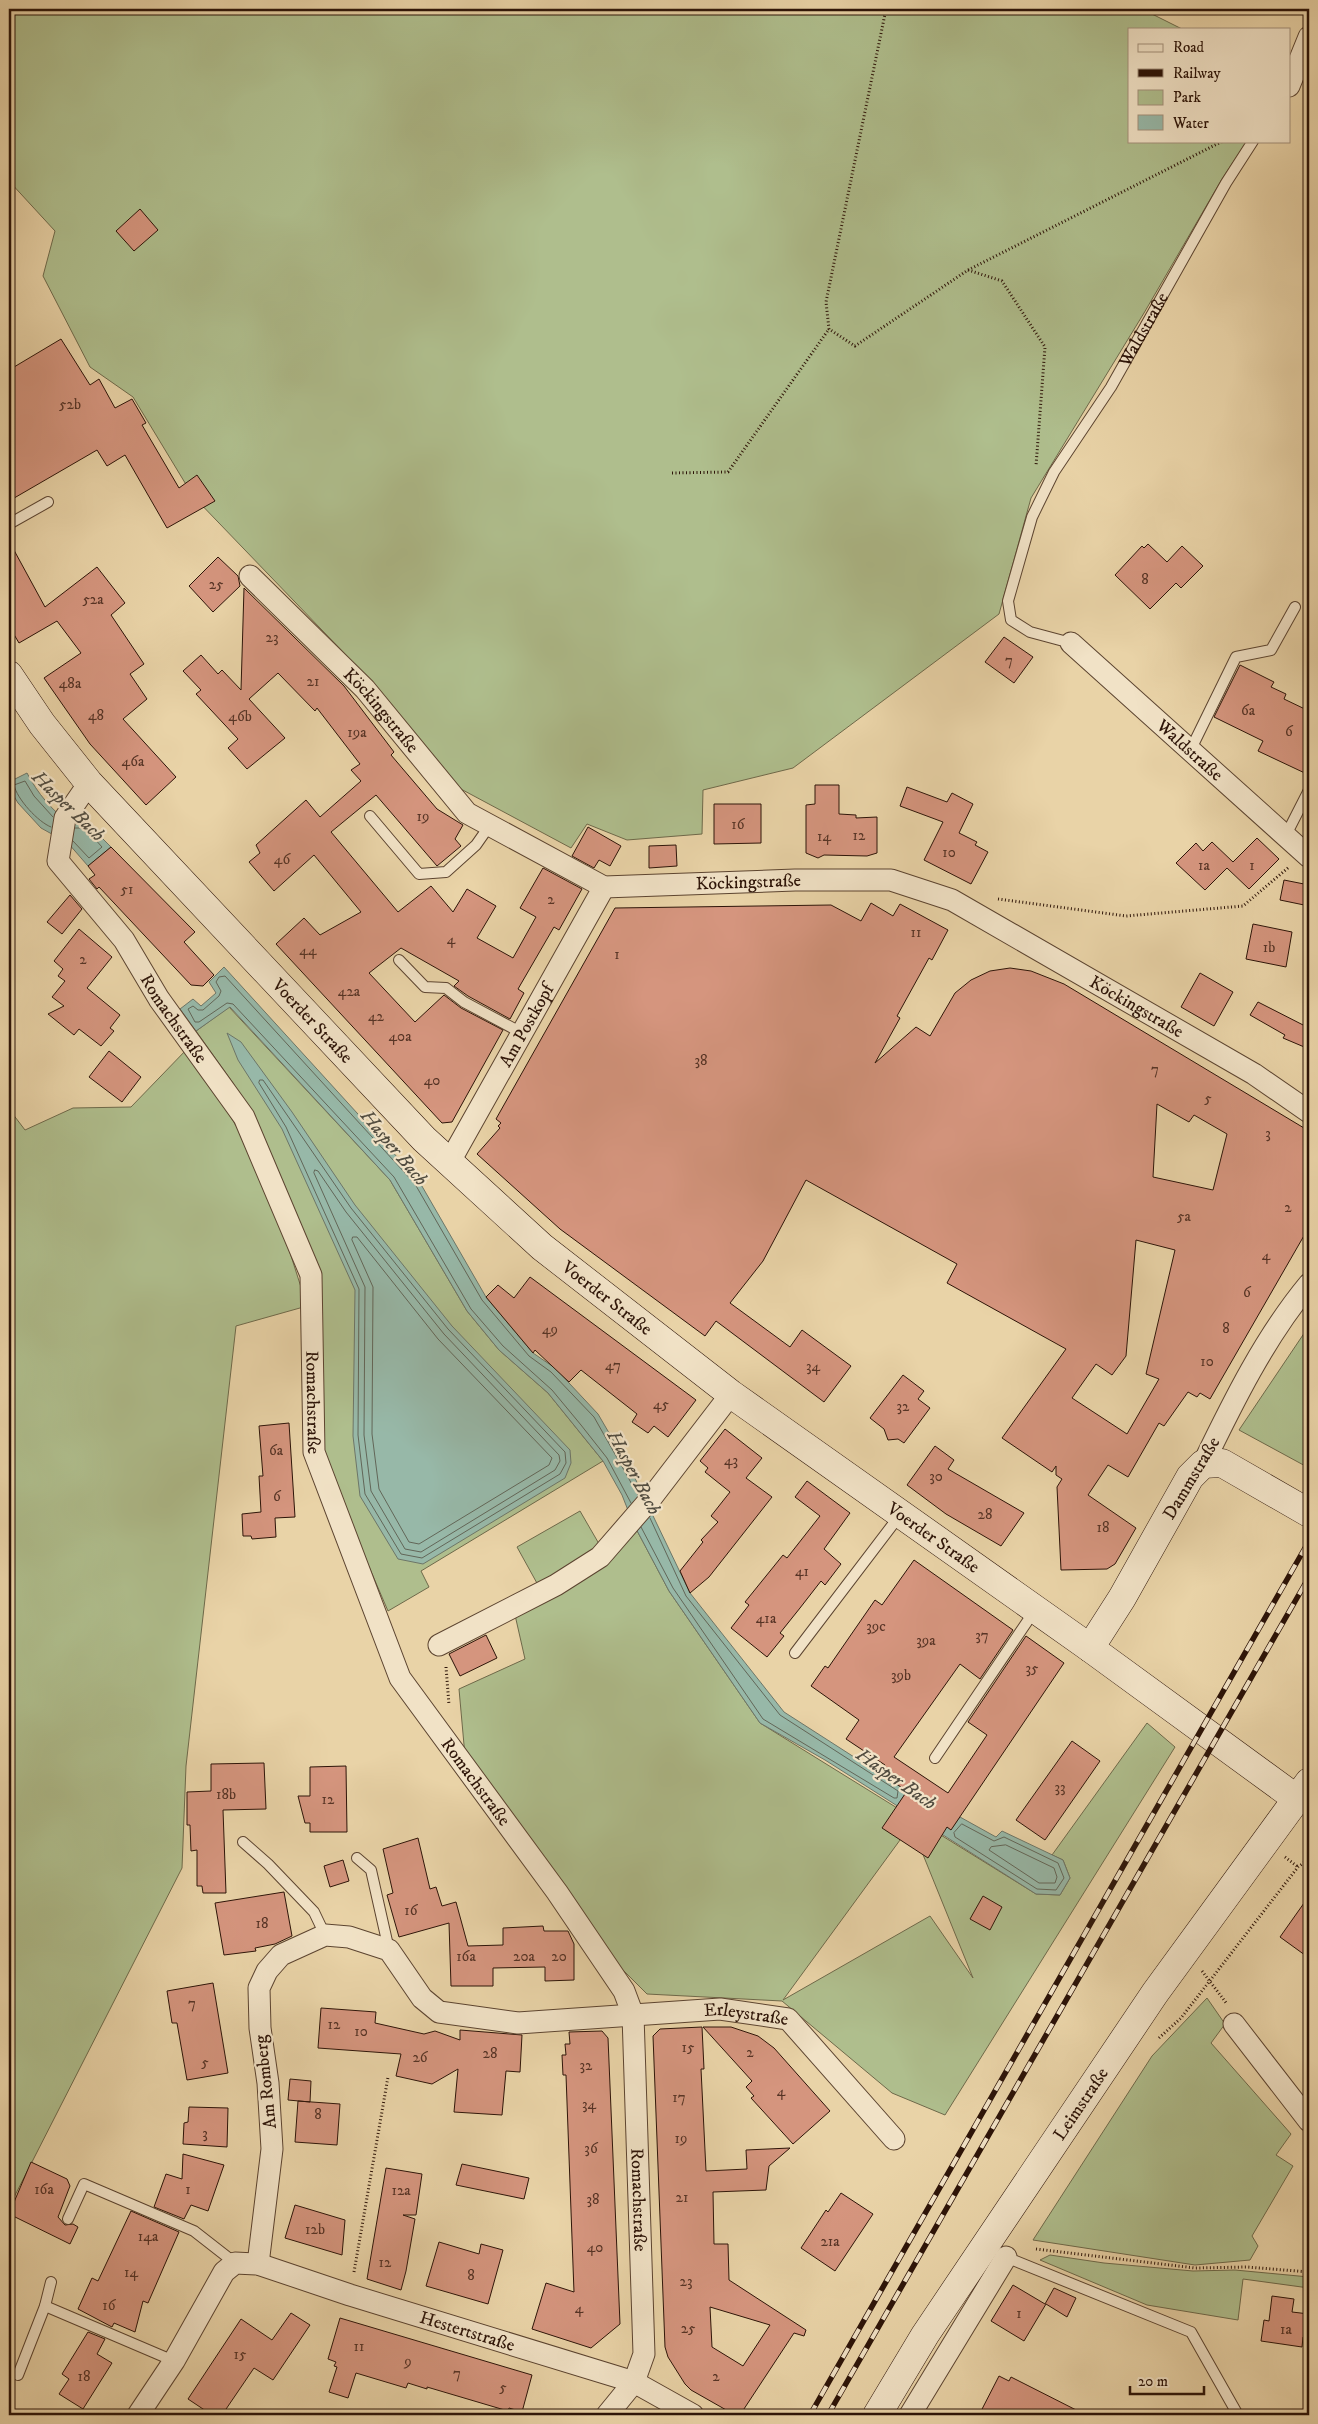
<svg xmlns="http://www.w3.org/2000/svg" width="1318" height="2424" font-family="'IM FELL DW Pica',serif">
	<rect width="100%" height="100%" fill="#e9d3a7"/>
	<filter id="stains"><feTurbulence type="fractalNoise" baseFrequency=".004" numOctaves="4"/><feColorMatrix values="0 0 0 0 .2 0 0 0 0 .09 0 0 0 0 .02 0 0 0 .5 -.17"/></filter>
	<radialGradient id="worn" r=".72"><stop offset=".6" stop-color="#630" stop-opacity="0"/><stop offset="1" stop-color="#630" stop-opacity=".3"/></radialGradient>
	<path fill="#afbe8d" stroke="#6e694a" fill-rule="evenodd" d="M9,9h1133l40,20h-53v112h118l-25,38 -78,134 -113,185 -32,116 -206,154 -90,22 -1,44 -75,6 -40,-16 -16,24 -112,-60 -88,-107 -178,-185 -60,-99 -43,-30 -47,-91 12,-45 -46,-50z
		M229,1007l161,173 77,131 32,39 49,43 55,68 -182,110 8,16 -41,24 -67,-156 -4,-162 -45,-135 -39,-75 -37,-52z
		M188,1048l76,123 43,135 -71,20 -50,440 -4,102 -173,339v-1098l16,21 48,-22 58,-1z
		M1309,1326v142l-70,-38z
		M580,1511l22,38 -64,36 -21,-38z
		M633,1523l36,68 91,132 276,171 24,1 10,-17 -7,-18 -11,-5 95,-132 28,24 -230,368 -53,-22 -110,-92 -135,-7 -27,-27 -155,-211 -6,-67 66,-30 -10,-44zM911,1825l62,153 -43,-62 -147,84z
		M1207,1998l18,26 -14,19 80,91 -15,21 17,11 -41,70 6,10 -8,14 -55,5 -162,-25 119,-184z
		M1050,2255l54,8 89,8 42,-1 74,7v11l-66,-9 -5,41 -91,-15 -107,-45z"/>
	<path fill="#97b8a8" stroke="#6d7668" d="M27,773c11,21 24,36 43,51l16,-2 25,25 -23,19 -20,-23 -27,-15 -23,-25 -9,-15v-6z
		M224,967l195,214 67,116 47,56 22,15 43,46 35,60 57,119 94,119 123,79 -5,8 49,30 9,-12 36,20 6,-6 61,29 7,18 -10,17 -24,-1 -211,-134 -65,-37 -91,-132 -36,-68 -11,-28 -19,-34 -55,-68 -49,-43 -32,-39 -77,-131 -160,-173 -34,24 -16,-22 13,-10 8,7 15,-13 -7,-11z
		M227,1033l14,9 51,70 63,93 97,121 118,124 1,13 -6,15 -142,86 -25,-5 -38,-63 -7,-60 2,-146 -73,-161 -44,-69z"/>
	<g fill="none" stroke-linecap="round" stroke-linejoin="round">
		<path stroke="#626658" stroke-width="1" d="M51,827c-13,-5 -34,-28 -37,-42l11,-4 9,15 19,21
			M73,841l16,17 13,-11 -17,-19h-10
			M260,1080h3l88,128 97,121 117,123 1,11 -6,11 -138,84 -21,-4 -36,-60 -7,-59 1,-146 -73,-162 -27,-44z
			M315,1170l3,1 28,41 98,122 115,121 1,6 -5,9 -134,82 -16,-3 -34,-58 -7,-56 1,-148 -51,-114z
			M353,1237h4l81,102 114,119 -3,7 -130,79 -10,-2 -30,-53 -7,-55 1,-147 -21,-47z
			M631,1503l-24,-45 -26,-33 -29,-35 -49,-44 -32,-37 -77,-132 -161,-173 -6,-1 -28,19h-4l-7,-13 5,-3 5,4h5l16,-14 2,-5 -5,-9 3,-5 6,-1 190,208 67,116 47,56 22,16 43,45 44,78
			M641,1527l32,61 90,131 131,79h3l1,-7 -118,-76 -94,-119 -36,-78
			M962,1824l32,17 10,-4 54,26 6,15 -8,12 -19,-1 -82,-52 -1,-4z
			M1006,1845l48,23 3,9 -2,6h-16l-50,-33 2,-3z"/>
	</g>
	<path fill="#d5957e" stroke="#2d1408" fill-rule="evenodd" d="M140,209l18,21 -24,21 -18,-20z
		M61,339l29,46 9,-6 16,29 17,-9 14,24 -4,2 37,63 18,-13 18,26 -48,27 -42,-73 -18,11 -10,-16 -88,51v-131z
		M9,541l36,66 52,-40 28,36 -14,12 33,49 -14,10 17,25 -24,20 53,58 -30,28 -56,-61 -46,-66 37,-25 -24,-32 -38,22 -10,-17z
		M1148,544l19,18 15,-16 21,20 -22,22 -5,-5 -26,26 -35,-34 27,-29 2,2z
		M218,557l20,19 2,10 -27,26 -24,-26z
		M244,588l100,98 50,66 -3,3 46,54 26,16 -8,14 6,7 -24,20 -61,-71 -45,37 67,80 33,-26 22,26 14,-23 29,17 -19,32 36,20 23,-41 -16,-9 23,-40 39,21 -23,41 -5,-3 -36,62 6,4 -14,26 -42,-23 -14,-10 5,-5 -58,-33 -32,25 46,49 29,-27 17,13 42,22 -51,92 -10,1 -166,-179 28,-26 16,17 41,-23 -47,-57 -40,36 -25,-29 11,-9 -4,-8 50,-45 14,17 41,-36 -10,-11 9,-6 -43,-56 -2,3 -37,-38 -29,26 36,39 -38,31 -19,-21 10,-9 -42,-45 5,-4 -18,-19 18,-16 17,19 4,-4 19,20z
		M1004,637l29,20 -19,26 -29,-21z
		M1240,665l34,17 -3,5 15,7 -2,5 25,12v64l-51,-24 5,-10 -49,-24z
		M815,785h24v29l17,1v3l21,-1v36l-10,3 -43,-1 -6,3 -12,-5v-48l9,-1z
		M907,787l40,15 5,-9 21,11 -14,29 18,9 -2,3 13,7 -17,32 -47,-24 19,-38 -43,-16z
		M714,804h47v39l-47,1z
		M588,827l33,19 -11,20 -11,-6 -5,8 -22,-12z
		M1257,838l22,21 -30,30 -22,-21 -22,22 -29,-27 20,-20 7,8 9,-9 21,20z
		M676,845l1,21 -28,2v-22z
		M111,847l84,85 -11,10 30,33 -11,11 -12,-1 -92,-98 -2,2 -8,-10 6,-4 -7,-9z
		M1284,880l25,5v21l-29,-6z
		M70,895l12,14 -20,25 -15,-12z
		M871,903l22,13 7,-12 48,26 -16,30 -3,-2 -32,58 3,2 -25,45 41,-36 14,9 25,-43 16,-13 19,-9 20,-3 21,3 33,13 245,147v96l-99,172 -10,-6 -3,4 -9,-5 -24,34 -5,-3 -31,54 -20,-12 -20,30 48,33 -21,36 -8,5 -46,1 -4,-83 5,-8 -6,-4v-9l-4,6 -50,-34 64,-89 -119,-66 10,-19 -151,-84 -43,81 -33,42 60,44 12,-17 49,36 -27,36 -108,-81 -11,15 -145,-107 -83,-75 23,-26 -2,-2 3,-3 -5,-4 119,-211 216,-3 30,16zM1157,1104l32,18 5,-7 33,19 -14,56 -60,-13zM1136,1240l39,10 -29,124 13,5 -32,55 -55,-36 24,-34 16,11 14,-19z
		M1253,924l39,8 -6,35 -40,-8z
		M79,929l33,28 -25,31 33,27 -10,13 4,3 -13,15 -22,-17 -5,6 -26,-21 16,-8 -12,-9 13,-16 -7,-5 5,-7 -9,-8z
		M1200,973l33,19 -19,34 -33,-19z
		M1258,1002l51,26v21l-26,-11 2,-3 -35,-20z
		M109,1051l32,26 -19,25 -33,-25z
		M530,1277l166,123 -28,37 -14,-11 -6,7 -16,-11 5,-8 -56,-44 -12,12 -34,-32 -2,3 -47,-56 12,-12 16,13z
		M903,1375l21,16 -6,8 12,9 -26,35 -6,-4 -10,1 -4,-11 -14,-11z
		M289,1423l6,94 -20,1 1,19 -24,2 -1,-3h-8l-1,-22 19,-2 -2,-36h4l-4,-50z
		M725,1429l37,29 -16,20 26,19 -63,80 -19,16 -10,-22 23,-29 -2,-2 17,-18 -7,-6 19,-24 -25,-20 3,-4 -8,-7z
		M935,1446l19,14 -6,9 76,44 -23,33 -55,-32 -39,-29z
		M807,1481l43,32 -26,36 17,15 -16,21 -4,-4 -21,27 -20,25 4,3 -17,21 -36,-29 18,-23 -4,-3 38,-47 4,3 33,-42 -25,-19z
		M914,1560l99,70 -33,49 -20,-15 -66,93 54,36 39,-58 -19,-13 58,-86 38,27 -113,167 -4,-3 -19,31 -46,-30 25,-37 -27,-18 5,-8 -39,-26 13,-19 -48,-34 14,-20 3,2 47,-68 7,5z
		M486,1635l11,23 -37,18 -11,-22z
		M1072,1741l28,20 -55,79 -29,-20z
		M264,1763l2,46 -43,1 3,83h-23l-1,-7h-5v-36l-6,1 -1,-26h-3v-33l24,-1v-27z
		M346,1766l1,66h-37v-9h-5l-7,-27h12v-29z
		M418,1838l12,51 6,-2 6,19 14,-4 12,44 35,-1v-17l40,-2 1,5h24l6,13v36l-29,1v-14l-52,1v18h-42l-2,-63 -50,14 -12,-42 6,-2 -10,-44z
		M343,1860l6,21 -19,6 -6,-21z
		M284,1892l8,44 -17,8 -20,4 1,3 -32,4 -9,-52z
		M983,1896l19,11 -12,23 -20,-11z
		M1309,1896v62l-29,-21z
		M213,1983l15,90 -41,7 -10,-57h-5l-5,-32z
		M321,2008l55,4 -1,11 49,11 11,-3 25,9v-10l62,5 -2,37 -14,-1 -4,44 -48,-3 4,-43 -26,15 -36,-8 5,-22 -83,-6z
		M702,2027l2,42h-3l5,102 41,-2 -1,-19 44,-2 -21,18 -3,24 -53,2 1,52h14l1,36 77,50 -2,6 -10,-3 -54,82h-5l-44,-25 -6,-6 -17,-27 -3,-10 -12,-311 7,-7zM710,2307l60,18 -27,41 -31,-19z
		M703,2027h28l27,9 16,12 56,63 -37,33 -42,-46 3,-2 -8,-9 6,-6z
		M602,2031l6,7 12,286 -29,24 -59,-19 14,-46 28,9 -8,-217h-3l-1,-20h4l-1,-11h5l-1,-12z
		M290,2079l21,2 -1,21 -22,-2z
		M298,2101l42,3 -3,41 -42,-3z
		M189,2107l39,1 -1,39 -44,-3 1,-21 4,-1z
		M183,2154l41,11 -16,46 -17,-6 -7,14 -30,-12 12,-33 16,5z
		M31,2162l36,17 3,7 -12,31 7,8 8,-1 5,3 -8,17 -61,-30z
		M462,2164l67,14 -5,21 -68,-14z
		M386,2168l36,6 -6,41h-13l12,4 -9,52 -5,19 -34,-11z
		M841,2193l32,21 -38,57 -34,-23 25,-38 2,2z
		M295,2205l50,15 -3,35 -57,-17z
		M131,2211l48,21 -31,71 -5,-2 -8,31 -21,-9 -2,4 -34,-18 14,-31 6,3z
		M439,2242l40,12 2,-10 22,6 -15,54 -62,-18z
		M1013,2285l32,19 9,-16 22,10 -9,19 -21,-13 -22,37 -33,-20z
		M1272,2296l22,3 -2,13 17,2v23h-6l-1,10 -41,-6 3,-21 5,1z
		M291,2313l19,12 -37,55 -19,-12 -32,47h-10l-24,-16 53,-80 31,21z
		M340,2318l192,57 -10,37 -13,-4 -1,3 -81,-24v2l-19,-6 -2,5 -50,-15 -8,25 -19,-6 8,-25 -3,-1 2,-4 -8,-3z
		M88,2332l17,7 -8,15 15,9 -29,46 -24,-15 10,-15 -7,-5z
		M999,2376l10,5 2,-4 75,38h-107z"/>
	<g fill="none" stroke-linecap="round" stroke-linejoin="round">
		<g stroke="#5c4430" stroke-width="12">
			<g id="lane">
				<path d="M9,524l39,-22"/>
				<path id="s1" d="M1071,643l-41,-11 -19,-12 -3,-19 24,-84 22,-45 57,-85 115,-204 27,-42"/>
				<path d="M1190,751l46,-94 35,-7 24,-43"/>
				<path d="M370,816l49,58 27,-2 30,-27 14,-20"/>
				<path d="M1285,837l24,-47"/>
				<path d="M399,960l26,27 21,1 18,14 58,31"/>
				<path d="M795,1653l105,-138"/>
				<path d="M935,1758l100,-148"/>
				<path d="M243,1842l25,22 46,48 11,23"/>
				<path d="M357,1858l14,12 18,80"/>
				<path d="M68,2219l16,-35 110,47 41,32"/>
				<path d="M1003,2256l188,76 47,83"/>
				<path d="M45,2306l129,55"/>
				<path d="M18,2375l27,-69 6,-24"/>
			</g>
		</g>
		<g stroke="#5c4430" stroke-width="23">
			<g id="street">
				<path d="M1289,86l20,-49"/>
				<path id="s2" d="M250,576l115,113 102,124 137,74 191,-7h96l61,20 302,174 55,38"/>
				<path id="s3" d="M1071,643l238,214"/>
				<path id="s4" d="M89,783l-24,35 -7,43 66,79 35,59 85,118 67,158 3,177 86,226 157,214 67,99 9,24 11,339 -10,28 -27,33"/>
				<path id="s5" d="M449,1163l155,-276"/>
				<path d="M1203,1464c30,-62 62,-127 106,-180"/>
				<path d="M439,1645l117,-60 44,-28 52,-60 79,-103"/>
				<path d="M1234,2024l75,97"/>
				<path id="s6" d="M258,2264l14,-115 -4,-66 -8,-55 -1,-40 8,-17 14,-16 44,-20 24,2 40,13 33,48 17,14 79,11 202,-14 68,10 106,120"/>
				<path id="s7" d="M138,2415l36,-54 50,-89 11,-9 23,1 92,31 284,87 59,33"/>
				<path d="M910,2415l96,-158"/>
			</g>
		</g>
		<g stroke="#2d1408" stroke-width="29">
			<g id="secondary">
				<path id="s8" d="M9,675l33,49 47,59 335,356 118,108 189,147 359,254 207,151"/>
				<path d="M1090,1648l32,-50 68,-121 13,-13 19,-1 87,50"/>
				<path id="s9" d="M877,2415l48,-80 230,-342 154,-211"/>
			</g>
		</g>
		<path stroke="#2d1408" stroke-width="3" stroke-dasharray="1 2.5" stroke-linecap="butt" d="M886,9l-60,293 3,27 26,17 113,-76 255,-129
			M968,270l34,11 43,66 -9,119
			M672,473l56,-1 101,-143
			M998,899l128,17 117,-10 46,-39
			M446,1667l3,38
			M1285,1857l13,10
			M1202,1971l25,33
			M1159,2038l22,-20 117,-151 11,-8
			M1036,2249l159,19 52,-1 62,5
			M354,2272l34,-195"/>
		<use href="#lane" stroke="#f1e2c6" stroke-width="10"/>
		<use href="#street" stroke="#f1e2c6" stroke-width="21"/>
		<use href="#secondary" stroke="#f1e2c6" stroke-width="28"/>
		<g stroke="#2d1408" stroke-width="5.5">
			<path id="rail" d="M810,2415l499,-874
				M828,2415l481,-838"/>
		</g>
		<use href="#rail" stroke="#f1e2c6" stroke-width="4" stroke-dasharray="11" stroke-linecap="butt"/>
	</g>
	<g text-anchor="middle" stroke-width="4.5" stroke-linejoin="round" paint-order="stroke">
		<g font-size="15" fill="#573426">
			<text x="70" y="409">52b</text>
			<text x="1145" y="584">8</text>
			<text x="216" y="589">25</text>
			<text x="93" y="604">52a</text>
			<text x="272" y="642">23</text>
			<text x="1009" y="665">7</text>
			<text x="313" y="686">21</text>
			<text x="70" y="688">48a</text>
			<text x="1248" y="715">6a</text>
			<text x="96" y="720">48</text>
			<text x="240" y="721">46b</text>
			<text x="1289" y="736">6</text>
			<text x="357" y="737">19a</text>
			<text x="133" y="766">46a</text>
			<text x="423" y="821">19</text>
			<text x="738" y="829">16</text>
			<text x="859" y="840">12</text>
			<text x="824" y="841">14</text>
			<text x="949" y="857">10</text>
			<text x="282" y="864">46</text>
			<text x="1204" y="870">1a</text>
			<text x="1252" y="870">1</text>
			<text x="127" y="894">51</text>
			<text x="551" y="904">2</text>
			<text x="916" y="937">11</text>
			<text x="451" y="944">4</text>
			<text x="1269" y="952">1b</text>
			<text x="308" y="955">44</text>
			<text x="617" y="959">1</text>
			<text x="83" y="964">2</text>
			<text x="349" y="996">42a</text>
			<text x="376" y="1021">42</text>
			<text x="400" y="1041">40a</text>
			<text x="701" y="1065">38</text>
			<text x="1155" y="1074">7</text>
			<text x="432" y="1085">40</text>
			<text x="1208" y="1103">5</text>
			<text x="1268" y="1138">3</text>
			<text x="1288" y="1212">2</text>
			<text x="1184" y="1221">5a</text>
			<text x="1266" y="1260">4</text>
			<text x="1247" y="1297">6</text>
			<text x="1226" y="1333">8</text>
			<text x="550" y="1334">49</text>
			<text x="1207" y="1366">10</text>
			<text x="613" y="1370">47</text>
			<text x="813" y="1371">34</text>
			<text x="661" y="1409">45</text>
			<text x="903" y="1411">32</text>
			<text x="276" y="1455">6a</text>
			<text x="731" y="1465">43</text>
			<text x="936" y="1481">30</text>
			<text x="277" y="1501">6</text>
			<text x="985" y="1519">28</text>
			<text x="1103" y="1532">18</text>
			<text x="802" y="1576">41</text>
			<text x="766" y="1623">41a</text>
			<text x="876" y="1631">39c</text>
			<text x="982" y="1640">37</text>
			<text x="926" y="1645">39a</text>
			<text x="1032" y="1673">35</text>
			<text x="901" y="1680">39b</text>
			<text x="1060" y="1792">33</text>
			<text x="226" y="1799">18b</text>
			<text x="328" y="1804">12</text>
			<text x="411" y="1915">16</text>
			<text x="262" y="1928">18</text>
			<text x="466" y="1961">16a</text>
			<text x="524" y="1961">20a</text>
			<text x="559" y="1961">20</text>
			<text x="192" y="2008">7</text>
			<text x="334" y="2029">12</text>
			<text x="361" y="2036">10</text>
			<text x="688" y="2052">15</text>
			<text x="750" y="2057">2</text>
			<text x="490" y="2058">28</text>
			<text x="420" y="2062">26</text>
			<text x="205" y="2067">5</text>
			<text x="586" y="2070">32</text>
			<text x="781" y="2096">4</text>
			<text x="679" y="2102">17</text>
			<text x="589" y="2109">34</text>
			<text x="318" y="2119">8</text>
			<text x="205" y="2138">3</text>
			<text x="681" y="2143">19</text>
			<text x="591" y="2153">36</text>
			<text x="44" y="2194">16a</text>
			<text x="188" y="2194">1</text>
			<text x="401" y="2195">12a</text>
			<text x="682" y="2202">21</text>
			<text x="593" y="2204">38</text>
			<text x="315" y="2234">12b</text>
			<text x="148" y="2241">14a</text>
			<text x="830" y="2246">21a</text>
			<text x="595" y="2252">40</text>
			<text x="385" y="2267">12</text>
			<text x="131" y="2277">14</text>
			<text x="471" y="2280">8</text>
			<text x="686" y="2286">23</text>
			<text x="109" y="2310">16</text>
			<text x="579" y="2313">4</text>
			<text x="1019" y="2318">1</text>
			<text x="688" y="2333">25</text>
			<text x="1286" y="2334">1a</text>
			<text x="359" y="2351">11</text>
			<text x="240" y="2359">15</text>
			<text x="408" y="2366">9</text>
			<text x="457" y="2378">7</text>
			<text x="84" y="2381">18</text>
			<text x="716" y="2381">2</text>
			<text x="503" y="2392">5</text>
		</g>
		<g font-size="18" fill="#2d1408" stroke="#f1e2c6">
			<text dy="6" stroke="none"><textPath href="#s1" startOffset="390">Waldstraße</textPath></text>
			<text dy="6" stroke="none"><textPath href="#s2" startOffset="188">Köckingstraße</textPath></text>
			<text dy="6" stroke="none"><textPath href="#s3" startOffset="160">Waldstraße</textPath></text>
			<text dy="6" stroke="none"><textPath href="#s2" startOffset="622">Köckingstraße</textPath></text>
			<text dy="6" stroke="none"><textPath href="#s2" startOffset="1042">Köckingstraße</textPath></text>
			<text dy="6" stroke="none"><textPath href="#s4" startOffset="282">Romachstraße</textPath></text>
			<text dy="6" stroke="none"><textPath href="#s8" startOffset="461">Voerder Straße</textPath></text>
			<text dy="6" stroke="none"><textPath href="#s5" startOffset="158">Am Postkopf</textPath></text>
			<text dy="6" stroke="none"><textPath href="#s8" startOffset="866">Voerder Straße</textPath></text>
			<text dy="6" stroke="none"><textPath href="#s4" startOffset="702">Romachstraße</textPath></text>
			<text transform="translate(1191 1478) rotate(-59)" y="6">Dammstraße</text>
			<text dy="6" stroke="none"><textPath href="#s8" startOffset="1271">Voerder Straße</textPath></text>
			<text dy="6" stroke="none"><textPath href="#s4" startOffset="1122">Romachstraße</textPath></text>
			<text dy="6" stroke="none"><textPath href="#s6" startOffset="821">Erleystraße</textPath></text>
			<text transform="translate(265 2082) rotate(-96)" y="6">Am Romberg</text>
			<text dy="6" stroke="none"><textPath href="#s9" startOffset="372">Leimstraße</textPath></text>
			<text dy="6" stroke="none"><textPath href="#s4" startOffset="1589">Romachstraße</textPath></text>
			<text dy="6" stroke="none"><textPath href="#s7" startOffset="424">Hestertstraße</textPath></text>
		</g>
		<g font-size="19" font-style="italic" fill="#524d40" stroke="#f1e2c6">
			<text transform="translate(69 805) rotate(44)" y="7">Hasper Bach</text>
			<text transform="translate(395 1147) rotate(50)" y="7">Hasper Bach</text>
			<text transform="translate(635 1472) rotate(62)" y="7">Hasper Bach</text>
			<text transform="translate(897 1778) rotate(35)" y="7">Hasper Bach</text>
		</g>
	</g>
	<rect width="1318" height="2424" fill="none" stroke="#e9d3a7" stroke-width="30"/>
	<rect x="10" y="10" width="1298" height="2404" fill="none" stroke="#2d1408" stroke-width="2.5"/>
	<rect x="15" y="15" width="1288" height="2394" fill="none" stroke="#2d1408"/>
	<rect x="1128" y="28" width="162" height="115" fill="#f1e2c6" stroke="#a3907a"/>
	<rect x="1138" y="44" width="25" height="8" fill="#f1e2c6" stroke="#a3907a"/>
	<text x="1173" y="52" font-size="15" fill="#2d1408">Road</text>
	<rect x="1138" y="69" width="25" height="8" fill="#2d1408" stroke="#a3907a"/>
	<text x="1173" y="78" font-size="15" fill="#2d1408">Railway</text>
	<rect x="1138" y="90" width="25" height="15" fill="#afbe8d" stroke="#a3907a"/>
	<text x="1173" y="102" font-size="15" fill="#2d1408">Park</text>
	<rect x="1138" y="115" width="25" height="15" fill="#97b8a8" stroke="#a3907a"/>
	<text x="1173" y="128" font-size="15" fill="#2d1408">Water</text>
	<path d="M1130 2386v8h74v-8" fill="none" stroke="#2d1408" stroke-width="2.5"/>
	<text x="1138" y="2386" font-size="15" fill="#2d1408" stroke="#f1e2c6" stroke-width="4" paint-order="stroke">20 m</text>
	<rect width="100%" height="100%" filter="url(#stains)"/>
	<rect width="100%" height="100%" fill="url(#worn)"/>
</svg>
